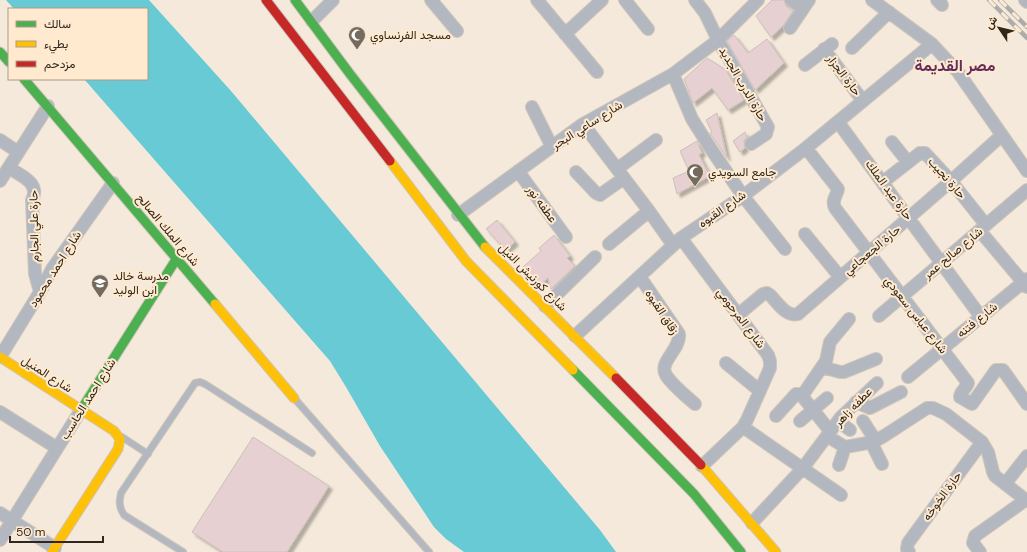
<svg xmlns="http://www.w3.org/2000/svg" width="1027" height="552" font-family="'DM Sans',Vazirmatn,sans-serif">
	<defs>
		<filter id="shadow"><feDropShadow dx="3.5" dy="3.5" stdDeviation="1" flood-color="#0004"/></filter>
	</defs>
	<rect width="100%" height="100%" fill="#f4e9da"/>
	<path fill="#67cad4" d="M6,0h143l82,91 369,439 16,22h-152l-18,-13 -12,-12 -54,-81 -34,-59 -16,-26 -246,-282h63v-70h-133z"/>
	<path fill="#e6d0d1" stroke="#cbc0bc" filter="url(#shadow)" d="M772,0h12l2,6 7,5 -10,15 -12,11 -15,-21z
		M734,35l14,18 19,-14 17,24 -29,27 -28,-49z
		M707,58l19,12 18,30 -16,10 -16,-22 -19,15 -7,-19 -2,-5z
		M717,113l10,45 -17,-25 2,-1 -6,-12z
		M745,132l2,5 -3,4 1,7 -5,4 -7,-11z
		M697,141l5,12 -3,2 11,21 -33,18 -4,-16 16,-7 -9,-20z
		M497,220l18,22 -9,8 -20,-21z
		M554,235l16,21 -3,2 8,8 -24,23 -3,-11 -7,6 -18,-17 18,-16 -2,-3z
		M253,437l76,49 -42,66h-64l-31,-20z"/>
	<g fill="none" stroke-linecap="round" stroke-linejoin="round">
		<g stroke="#cfc5ba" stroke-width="8">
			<path id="lane" d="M295,399l134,153
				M122,437l26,17
				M183,552l-59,-37c-5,-8 -5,-13 -3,-22l74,-110 5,-1 5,2 107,69"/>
		</g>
		<g stroke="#cfc5ba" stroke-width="14">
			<path id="street" d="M431,0l26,31
				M537,0l60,72
				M625,0l23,29
				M695,0l10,13 13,27 50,87 -2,7 -15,10
				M791,0l12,9
				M872,0l60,44 26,28 69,99
				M937,0l5,5
				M1025,0l2,2
				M312,21l21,-21
				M790,28l19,-28
				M565,34l37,-34
				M852,48l37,-36
				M824,49l39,52
				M805,65l27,-21
				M673,74l19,45 19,30 32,47 42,53
				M532,107l20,40
				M838,122l143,195
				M583,124l66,87 24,34
				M0,140l18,12
				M892,142l16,20
				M806,148l32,41c-1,7 -7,11 -3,19l133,175c-1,5 -8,8 -8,14l12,7 24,-34h7l24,34
				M9,168c11,7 32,15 23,32l3,74 5,18
				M617,169l39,-29
				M518,171l48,66
				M576,172l20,21 4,2 24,-17
				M0,181l48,-75
				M883,182l37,-29h5l26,28 35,44
				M458,215l125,-91 90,-50 45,-34 40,-40
				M980,231l47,56
				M805,234l35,43
				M681,238l87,117 2,6v7l-23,52 -4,7 -41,39
				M609,244l40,-33
				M640,277l39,57c2,15 -21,28 -13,41 6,10 20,21 29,29
				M545,306l50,-49
				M739,314l24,-20 4,-1 3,2c8,8 16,22 28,19l153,-133 51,-46
				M879,316l148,-126
				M575,336l106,-98 62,-42 63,-48 126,-104
				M0,357l40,-65 12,-23 61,-86
				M726,363l34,28
				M822,367l18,5h4l32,-13
				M908,377l119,-98
				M802,396l24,-35 4,-19 19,-23
				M856,402l14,6 31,-16
				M0,412l57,36
				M776,416l20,-22h3l3,2 28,35
				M800,421l27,-23
				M838,421l12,9
				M863,421l9,14 1,7
				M743,427l98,68
				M827,436l18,11 28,-5 11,-6 43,-28h6l13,6 36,28 6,10 5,20 2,4 32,25
				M871,442l11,22
				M839,465l6,-18
				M1005,484l22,-28
				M0,513l55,35
				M752,523l51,-55 38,-51 36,-34
				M0,540l81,-130
				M909,552l-2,-3 1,-6 74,-101
				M980,552l-7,-9 2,-7 52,-37"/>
		</g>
		<g stroke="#cfc5ba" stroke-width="11">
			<path id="fast" d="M295,0l55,74 135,173
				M0,52l9,10
				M24,79l191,225
				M573,370l121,124 47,58
				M81,410l96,-152"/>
		</g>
		<g stroke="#cfc5ba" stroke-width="11">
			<path id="slow" d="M390,161l76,100 107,109
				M485,247l131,131
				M215,304l79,94
				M0,357l114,74 6,8 -2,10 -66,103
				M701,465l75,87"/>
		</g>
		<g stroke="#cfc5ba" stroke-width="11">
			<path id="jam" d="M266,0l124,161
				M616,378l85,87"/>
		</g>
		<use href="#lane" stroke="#b3b8c0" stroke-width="6"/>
		<use href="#street" stroke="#b3b8c0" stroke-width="12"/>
		<use href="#fast" stroke="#4caf50" stroke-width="9"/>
		<use href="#slow" stroke="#ffc107" stroke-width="9"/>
		<use href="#jam" stroke="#c62828" stroke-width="9"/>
		<g stroke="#aeacaa" stroke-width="4.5">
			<path id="rail" d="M989,0l38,38
				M1000,0l27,27"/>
		</g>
		<use href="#rail" stroke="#ffead0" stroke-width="3" stroke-dasharray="9" stroke-linecap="butt"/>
	</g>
	<defs>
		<g id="mosque-pin" transform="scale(0.9)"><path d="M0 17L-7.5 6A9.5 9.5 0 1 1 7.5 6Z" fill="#746b5f" stroke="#ffead0"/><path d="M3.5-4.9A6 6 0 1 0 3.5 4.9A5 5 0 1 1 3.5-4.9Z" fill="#fff"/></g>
		<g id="school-pin" transform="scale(0.9)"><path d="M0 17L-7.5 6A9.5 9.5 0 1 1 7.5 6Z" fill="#746b5f" stroke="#ffead0"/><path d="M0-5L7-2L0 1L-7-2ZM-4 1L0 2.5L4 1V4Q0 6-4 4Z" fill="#fff"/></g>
	</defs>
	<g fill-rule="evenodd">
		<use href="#mosque-pin" x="357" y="35"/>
		<use href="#mosque-pin" x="695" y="172"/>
		<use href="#school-pin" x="100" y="283"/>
	</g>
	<g text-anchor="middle" stroke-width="4" stroke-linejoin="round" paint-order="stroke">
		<g font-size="12" fill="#2f271d" stroke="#ffead0" text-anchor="start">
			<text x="370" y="39">مسجد الفرنساوي</text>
			<text x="708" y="176">جامع السويدي</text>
			<text x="113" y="280">مدرسة خالد<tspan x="113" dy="14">ابن الوليد</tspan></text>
		</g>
		<g font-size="12" fill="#2f271d" stroke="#ffead0">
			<text transform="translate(844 75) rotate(53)" y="4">حارة الجزار</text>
			<text transform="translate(743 84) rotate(60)" y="4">حارة الدرب الجديد</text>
			<text transform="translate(587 125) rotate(-32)" y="4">شارع ساعي البحر</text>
			<text transform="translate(947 178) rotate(49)" y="4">حارة نجيب</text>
			<text transform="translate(889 190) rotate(54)" y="4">حارة عبد الملك</text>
			<text transform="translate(542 204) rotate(54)" y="4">عطفه نور</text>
			<text transform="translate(722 209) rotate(-35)" y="4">شارع القبوه</text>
			<text transform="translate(34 226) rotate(-91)" y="4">حارة علي الجارم</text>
			<text transform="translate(168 230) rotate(50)" y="4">شارع الملك الصالح</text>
			<text transform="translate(872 250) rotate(-40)" y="4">حارة الجعجاعي</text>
			<text transform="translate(953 253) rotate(-40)" y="4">شارع صالح عمر</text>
			<text transform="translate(55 269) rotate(-58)" y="4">شارع احمد محمود</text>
			<text transform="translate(533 277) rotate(45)" y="4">شارع كورنيش النيل</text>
			<text transform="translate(662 312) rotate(57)" y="4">زقاق القبوه</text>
			<text transform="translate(916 315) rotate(52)" y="4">شارع عباس سعودي</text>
			<text transform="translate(741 318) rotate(53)" y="4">شارع المرحومي</text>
			<text transform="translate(977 320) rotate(-39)" y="4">شارع فتنه</text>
			<text transform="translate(47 374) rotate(33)" y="4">شارع المنيل</text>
			<text transform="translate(88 399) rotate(-58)" y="4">شارع احمد الحاسب</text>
			<text transform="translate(853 407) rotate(-46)" y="4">عطفه زاهر</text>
			<text transform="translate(942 496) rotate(-54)" y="4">حارة الخوخه</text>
		</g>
		<g font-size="16" font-weight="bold" fill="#602d5c" stroke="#ffead0">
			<text x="955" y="71">مصر القديمة</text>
		</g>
	</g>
	<rect x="8" y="8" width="140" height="72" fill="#ffead0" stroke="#ac9c88"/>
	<rect x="16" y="21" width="20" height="6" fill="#4caf50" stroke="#ac9c88"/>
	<text x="44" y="28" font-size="12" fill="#2f271d">سالك</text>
	<rect x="16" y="41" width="20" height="6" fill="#ffc107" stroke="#ac9c88"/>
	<text x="44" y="48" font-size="12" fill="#2f271d">بطيء</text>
	<rect x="16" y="61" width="20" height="6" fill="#c62828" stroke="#ac9c88"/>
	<text x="44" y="68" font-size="12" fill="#2f271d">مزدحم</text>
	<g transform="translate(999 28) rotate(305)" stroke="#ffead0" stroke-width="3" paint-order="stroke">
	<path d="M0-3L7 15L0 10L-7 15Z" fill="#2f271d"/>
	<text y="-6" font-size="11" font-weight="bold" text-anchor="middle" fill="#2f271d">ش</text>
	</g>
	<path d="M10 536v6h93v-6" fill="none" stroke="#2f271d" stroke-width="2"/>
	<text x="16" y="536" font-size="12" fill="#2f271d" stroke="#ffead0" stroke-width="3" paint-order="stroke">50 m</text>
</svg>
